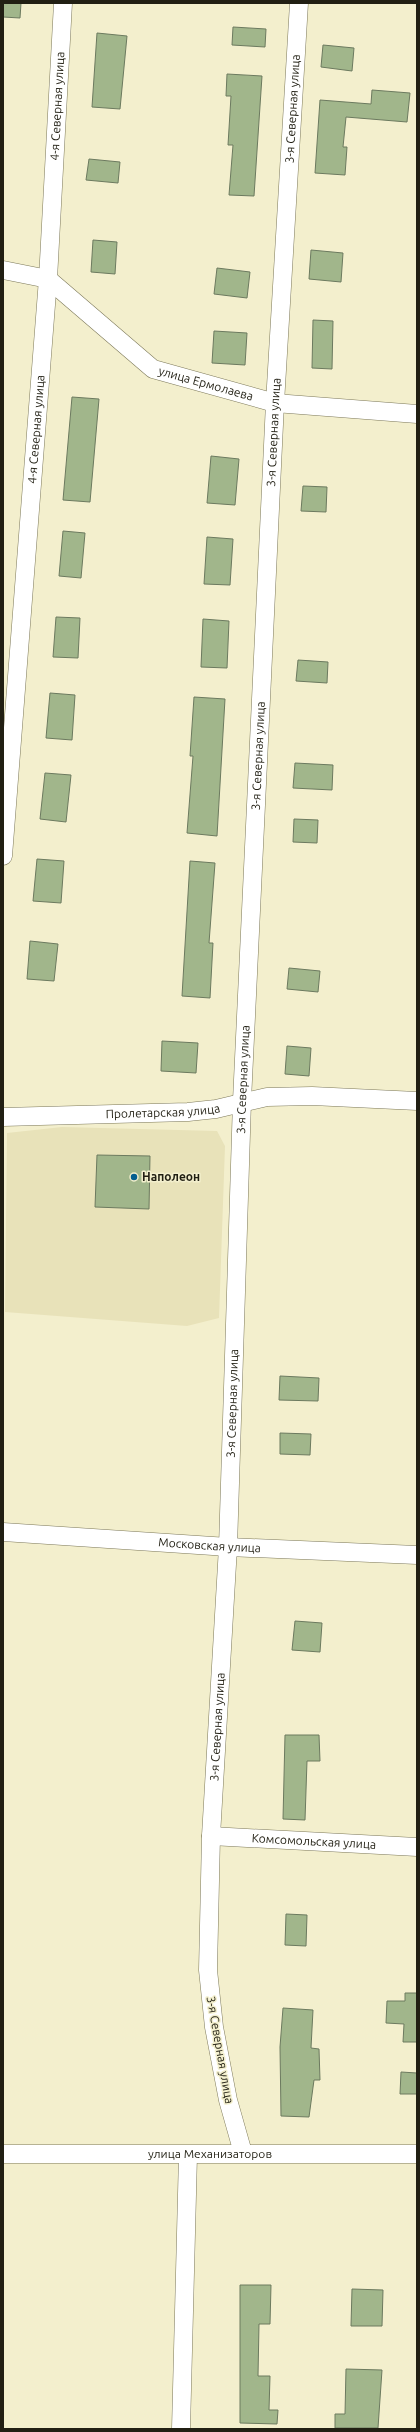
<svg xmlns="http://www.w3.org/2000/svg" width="420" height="2432" font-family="Ubuntu,sans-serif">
	<rect width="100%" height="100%" fill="#f3efcd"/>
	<path fill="#e8e2b9" d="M62,1127l155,4 8,15 -6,172 -32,8 -182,-14 2,-179z"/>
	<path fill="#a1b68b" stroke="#6c7a5f" d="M3,3h18l-1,15 -17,-1z
		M233,27l33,2 -1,18 -33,-2z
		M97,33l30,3 -7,73 -28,-2z
		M323,45l31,3 -2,23 -31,-4z
		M227,74l35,2 -8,120 -25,-1 4,-50h-5l3,-49h-5z
		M372,90l38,3 -3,29 -61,-5 -3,30h4l-2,28 -30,-2 5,-73 51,4z
		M89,159l31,3 -2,21 -32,-3z
		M93,240l24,2 -2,32 -24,-2z
		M311,250l32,3 -2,29 -32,-3z
		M217,268l33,4 -3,26 -33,-4z
		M313,320l20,1 -1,48 -20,-1z
		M214,331l33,2 -2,32 -33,-2z
		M72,397l27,2 -9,103 -27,-2z
		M211,456l28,3 -4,46 -28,-2z
		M303,486l24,1 -1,25 -25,-1z
		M63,531l22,2 -4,45 -22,-2z
		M207,537l26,2 -3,46 -26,-1z
		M56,617l24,1 -2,40 -25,-1z
		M203,619l26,2 -2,47 -26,-1z
		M298,660l30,2 -1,21 -31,-2z
		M50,693l25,2 -3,45 -26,-2z
		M194,697l31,2 -8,137 -30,-3 6,-77h-3z
		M295,763l38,2 -1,25 -39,-2z
		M45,773l26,2 -5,47 -26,-3z
		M294,819l24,1 -1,23 -24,-1z
		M37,859l27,2 -3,42 -28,-2z
		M190,861l25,2 -6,80h4l-3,55 -28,-2z
		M30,941l28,3 -4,37 -27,-2z
		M289,968l31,3 -2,21 -31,-3z
		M162,1041l36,2 -2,30 -35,-2z
		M287,1046l24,2 -2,28 -24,-2z
		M97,1155l53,1 -1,53 -54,-2z
		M280,1376l39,2 -1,23 -39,-1z
		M280,1433l31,1 -1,21 -30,-1z
		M295,1621l27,2 -2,29 -28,-2z
		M285,1735h34l1,26h-13l-2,59 -22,-1z
		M286,1914l21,1 -1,31 -21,-1z
		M405,1993h12v49h-14l1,-18 -18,-1 1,-22h18z
		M283,2008l30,2 -2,38 8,1 1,31h-6l-5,37 -28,-1 -1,-69z
		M401,2072l16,1v21h-17z
		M240,2285h31l-1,39h-11l-1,52h12l-1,34h9l-1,14 -37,-1z
		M352,2289l31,1 -1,36h-31z
		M346,2369l36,1 -4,58h-43v-14h10z"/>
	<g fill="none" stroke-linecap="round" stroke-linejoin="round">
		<g stroke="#7d795a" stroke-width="19">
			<g id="street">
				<path id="s1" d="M3,270l45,9 105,90 122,34 142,11"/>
				<path id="s2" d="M3,856l45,-577 15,-276"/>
				<path id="s3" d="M3,1117l185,-5 28,-3 51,-12 45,-1 105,5"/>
				<path id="s4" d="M3,1532l225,15 189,8"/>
				<path id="s5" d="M211,1836l206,11"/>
				<path id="s6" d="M243,2153l-15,-53 -14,-73 -6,-57 3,-134 17,-289 14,-446 33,-698 24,-400"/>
				<path id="s7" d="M3,2154h414"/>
				<path d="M181,2429l7,-274"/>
			</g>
		</g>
		<use href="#street" stroke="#fff" stroke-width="18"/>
	</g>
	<circle fill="#045e8f" stroke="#f3efcd" stroke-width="1.5" cx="134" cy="1177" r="4"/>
	<g text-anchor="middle" stroke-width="3" stroke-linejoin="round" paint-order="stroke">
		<g font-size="12" fill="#211f13" stroke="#f3efcd">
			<text dy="4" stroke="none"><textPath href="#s2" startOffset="752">4-я Северная улица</textPath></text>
			<text dy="4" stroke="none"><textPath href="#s6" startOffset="2050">3-я Северная улица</textPath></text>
			<text dy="4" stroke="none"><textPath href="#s1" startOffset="239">улица Ермолаева</textPath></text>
			<text dy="4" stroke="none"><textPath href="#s2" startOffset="428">4-я Северная улица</textPath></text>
			<text dy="4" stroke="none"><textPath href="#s6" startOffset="1726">3-я Северная улица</textPath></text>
			<text dy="4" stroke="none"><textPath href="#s6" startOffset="1402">3-я Северная улица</textPath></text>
			<text dy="4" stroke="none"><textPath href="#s6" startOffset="1078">3-я Северная улица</textPath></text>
			<text dy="4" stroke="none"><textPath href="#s3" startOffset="160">Пролетарская улица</textPath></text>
			<text dy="4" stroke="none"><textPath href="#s6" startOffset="754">3-я Северная улица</textPath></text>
			<text dy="4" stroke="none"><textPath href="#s4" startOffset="207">Московская улица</textPath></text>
			<text dy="4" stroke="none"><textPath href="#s6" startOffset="430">3-я Северная улица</textPath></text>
			<text dy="4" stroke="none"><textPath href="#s5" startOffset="103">Комсомольская улица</textPath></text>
			<text transform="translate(220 2050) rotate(80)" y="4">3-я Северная улица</text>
			<text dy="4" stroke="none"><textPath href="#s7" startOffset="207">улица Механизаторов</textPath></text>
		</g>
		<g font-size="12" font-weight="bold" fill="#211f13" stroke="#f3efcd" text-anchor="start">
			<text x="142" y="1181">Наполеон</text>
		</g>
	</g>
	<rect width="420" height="2432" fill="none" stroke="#211f13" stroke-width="8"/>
</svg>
